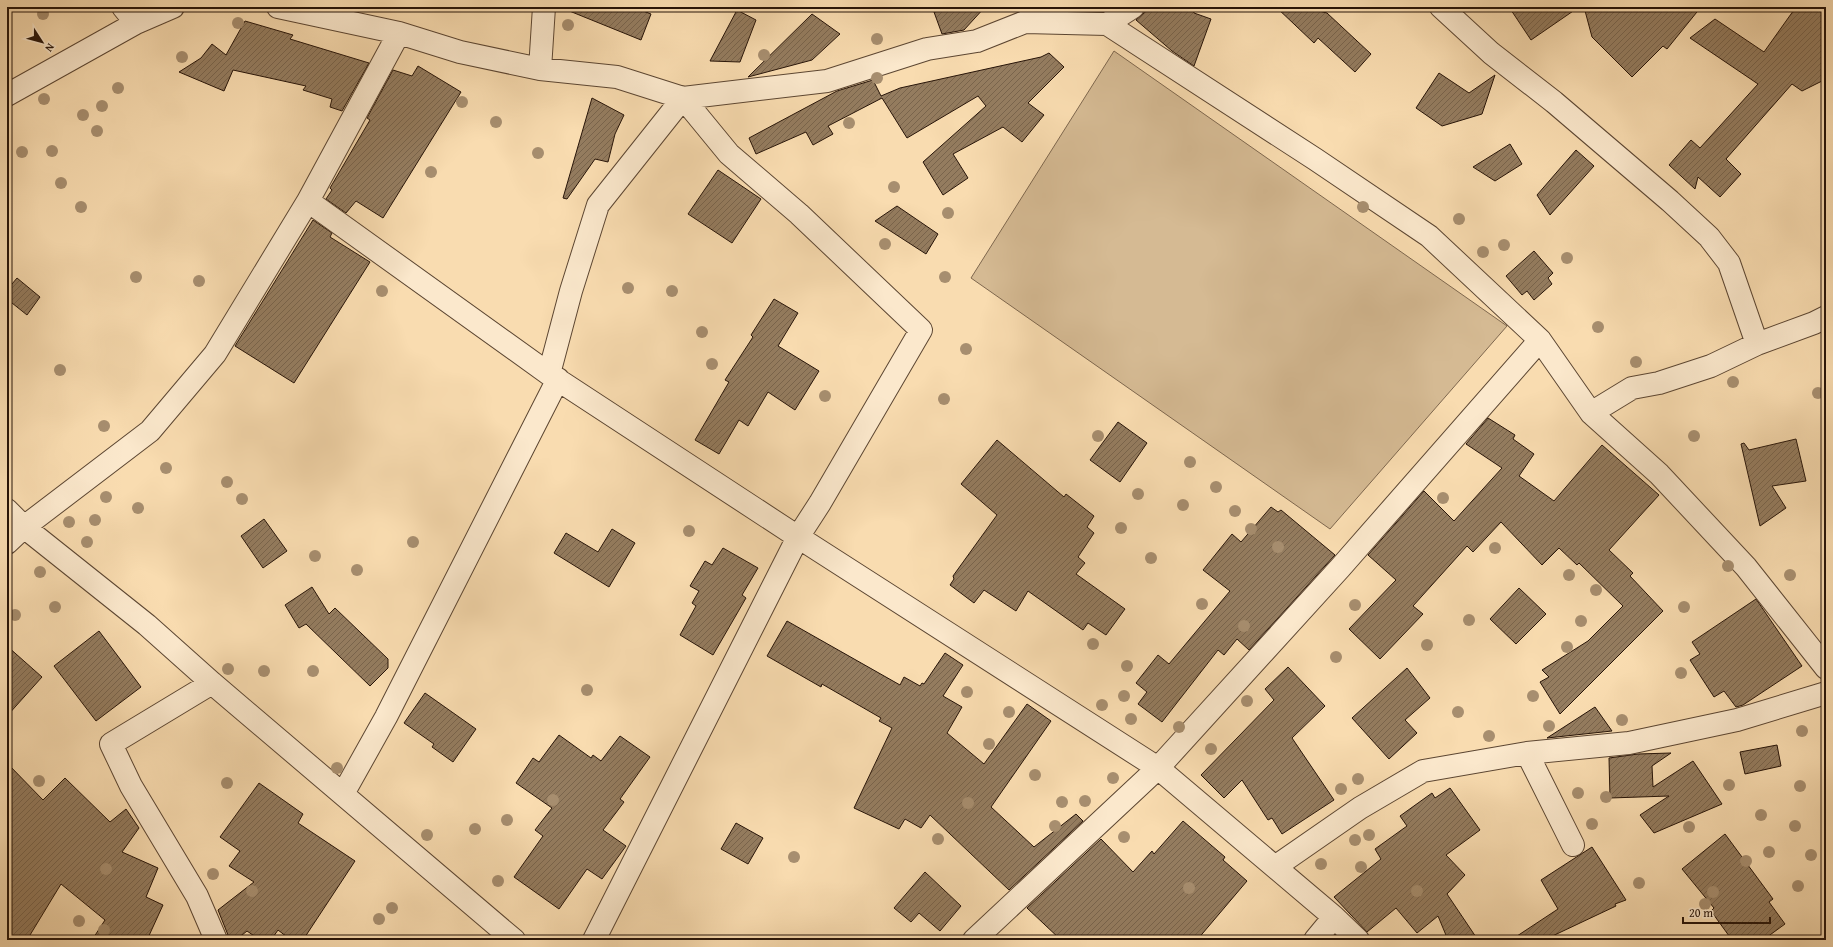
<svg xmlns="http://www.w3.org/2000/svg" width="1833" height="947" font-family="'Gentium Book Plus',serif">
	<defs>
		<pattern id="building-hatch" width="6" height="6" patternUnits="userSpaceOnUse"><rect width="6" height="6" fill="#947c5f"/><path d="M-1 1l2-2M0 6l6-6M5 7l2-2" fill="none" stroke="#79644c"/></pattern>
	</defs>
	<rect width="100%" height="100%" fill="#f9dcb0"/>
	<filter id="stains"><feTurbulence type="fractalNoise" baseFrequency=".005" numOctaves="4"/><feColorMatrix values="0 0 0 0 .2 0 0 0 0 .09 0 0 0 0 .02 0 0 0 .5 -.17"/></filter>
	<radialGradient id="worn" r=".72"><stop offset=".6" stop-color="#630" stop-opacity="0"/><stop offset="1" stop-color="#630" stop-opacity=".3"/></radialGradient>
	<path fill="#d5ba93" stroke="#7e674e" d="M1114,51l393,275 -177,203 -359,-251z"/>
	<path fill="url(#building-hatch)" stroke="#271408" d="M562,7h71l18,7 -10,26 -79,-32z
		M951,7h34l-21,23 -22,4 -8,-22z
		M1145,7h48l1,6 17,6 -17,47 -22,-15 -36,-31 8,-7z
		M1276,7h28l23,6 44,41 -16,18 -37,-34 -4,5z
		M1509,7h70l-48,33z
		M1584,7h117l-34,42 -4,-3 -31,31 -40,-40z
		M1796,7h20l10,7v65l-24,12 -10,-7 -66,75 15,15 -21,23 -22,-20 -3,12 -26,-24 22,-25 9,8 58,-64 -68,-46 25,-19 49,33z
		M737,10l19,10 -16,42 -30,-1z
		M812,14l28,20 -28,26 -64,17z
		M245,21l48,14 -3,4 79,24 -27,48 -12,-4 2,-8 -29,-9 3,-4 -73,-16 -9,21 -45,-19 22,-14 11,-14 14,11z
		M1049,53l15,14 -36,36 16,12 -22,27 -19,-15 -50,27 15,24 -25,17 -20,-33 63,-56 -8,-10 -71,42 -25,-40 -54,28 5,8 -20,11 -7,-13 -50,22 -7,-16 88,-47 36,-11 8,16 19,-8 141,-31z
		M418,66l43,26 -78,126 -27,-17 -10,12 -20,-14 6,-9 -2,-2 40,-68 -3,-2 26,-48 19,6z
		M1439,73l30,20 26,-18 -13,39 -40,12 -26,-18z
		M592,98l32,17 -9,19 -7,28 -13,-3 -28,40 -4,-1z
		M1510,144l12,20 -27,17 -22,-14z
		M1576,150l18,16 -44,49 -13,-20z
		M718,170l43,29 -29,44 -44,-29z
		M897,206l41,28 -12,20 -51,-33z
		M313,220l19,13 -2,4 40,25 -76,121 -59,-37z
		M1534,251l19,22 -5,5 4,6 -18,16 -7,-9 -5,4 -16,-19z
		M17,278l23,19 -13,18 -20,-16v-9z
		M774,299l24,14 -20,33 41,25 -24,39 -27,-18 -20,34 -9,-6 -20,34 -24,-14 34,-58 -4,-2 28,-43 -2,-2z
		M1488,418l27,17 -2,4 21,15 -15,22 35,25 48,-56 57,50 -50,55 24,23 -3,3 33,35 -103,103 -20,-32 9,-5 -7,-7 46,-29 35,-35 -44,-43 -2,2 -18,-17 -17,17 -41,-43 -28,30 -6,-6 -54,60 10,8 -43,45 -31,-30 47,-49 -28,-25 56,-64 30,30 48,-53 -36,-24z
		M1118,422l29,21 -27,39 -30,-22z
		M1796,439l10,42 -34,5 14,22 -26,18 -19,-82 3,-1 5,7z
		M997,440l67,57 2,-3 28,22 -7,11 7,6 -16,24 7,6 -9,11 49,35 -19,26 -18,-12 -5,7 -55,-39 -12,20 -32,-21 -10,13 -24,-18 4,-6 -1,-3 44,-61 -36,-31z
		M1271,507l7,5 3,-2 54,45 -86,95 -12,-11 -13,16 -6,-5 -56,72 -24,-18 9,-12 -11,-9 22,-28 11,9 61,-73 -27,-21 29,-36 9,8z
		M264,519l23,32 -24,17 -22,-32z
		M612,529l23,14 -26,44 -55,-34 12,-20 32,19z
		M723,548l35,20 -16,27 4,3 -33,57 -33,-20 16,-29 -4,-3 7,-12 -9,-5 15,-25 7,4z
		M312,587l17,27 6,-6 53,51v9l-18,18 -64,-62 -7,4 -14,-23z
		M1519,588l27,26 -30,30 -26,-25z
		M1756,599l46,67 -59,39 -7,2 -12,-16 -10,6 -24,-37 10,-6 -8,-12z
		M787,621l113,64 4,-8 16,9 2,-3 2,1 21,-31 18,12 -20,31 19,11 -15,26 37,31 43,-60 24,17 -60,86 43,40 42,-33 7,7 -74,69 -79,-75 -9,13 -16,-9 -6,10 -45,-21 38,-80 -13,-7 2,-3 -59,-34 -1,3 -54,-31z
		M99,631l42,56 -45,34 -42,-55z
		M7,646l35,31 -35,39z
		M1288,667l37,39 -33,32 42,62 -52,34 -10,-16 -4,2 -26,-40 -18,18 -23,-23 73,-75 -9,-11z
		M1407,668l23,30 -25,22 12,13 -28,26 -37,-41z
		M425,693l51,36 -23,33 -21,-15 2,-3 -30,-21z
		M1595,707l17,24 -65,7z
		M559,735l32,23 2,-3 8,6 19,-25 30,21 -30,42 4,3 -21,28 23,16 -24,33 -15,-10 -28,40 -45,-32 29,-41 -8,-6 17,-22 -36,-25 17,-25 6,4z
		M1777,745l4,21 -36,8 -5,-22z
		M1671,753l-19,13 1,21 40,-26 29,43 -68,29 -14,-18 29,-19 -59,2 -1,-40 29,-4z
		M7,763l36,37 22,-22 45,44 16,-13 13,19 -17,24 36,16 -12,29 17,8 -16,35h-55l13,-20 -44,-36 -34,56h-20z
		M259,783l44,31 -5,9 57,38 -52,79h-12l-13,-10 -7,10h-11l-13,-9 -11,9h-6l-12,-30 36,-28 -25,-16 11,-15 -20,-14z
		M1450,788l30,42 -34,25 19,20 -18,19 31,46h-30l-10,-24 -21,17 -21,-25 -29,24 -33,-35 47,-38 -6,-10 32,-23 -7,-10 32,-23 3,5z
		M1183,821l42,36 -2,3 24,21 -50,59h-136l-34,-32 74,-69 32,33 19,-21 2,3z
		M736,823l27,15 -15,26 -27,-15z
		M1725,834l48,65 -4,3 16,22 -22,16h-31l-21,-29 3,-3 -32,-39z
		M1592,847l34,53 -11,4 1,2 -72,34h-33l47,-31 -17,-29z
		M925,872l36,34 -21,25 -21,-18 -8,9 -17,-14z"/>
	<g fill="none" stroke-linecap="round" stroke-linejoin="round">
		<g stroke="#5c4632" stroke-width="24">
			<path id="street" d="M123,7l13,16
				M278,7l121,26 61,19 80,17 77,8 66,21 144,-17 100,-32 50,-8 48,-19 82,2 208,135 114,77 111,104 51,73 68,61 87,93 80,101
				M1441,7l50,46 63,49 116,99 39,36 20,26 28,81
				M1107,24l26,-17
				M540,69l4,-62
				M7,95l129,-72 37,-16
				M308,201l91,-168
				M549,374l22,-83 27,-86 85,-107 46,56 70,60 122,116 -101,173 -22,34 -204,403
				M1591,413l41,-25 27,-5 52,-17 46,-22 57,-21 12,-6
				M7,510l17,17 126,-96 65,-77 93,-153 241,173 249,163 360,231 176,149 24,23
				M7,543l17,-16 123,98 65,58 302,257
				M212,683l-101,61 20,42 66,110 19,44
				M343,794l43,-77 172,-338
				M1573,845l-46,-92 102,-10 108,-23 89,-27
				M1275,867l85,-59 63,-37 104,-18
				M974,940l184,-172 182,-200 200,-228
				M1315,940l19,-23"/>
		</g>
		<use href="#street" stroke="#fbe8cc" stroke-width="22"/>
	</g>
	<g fill="#a78e6f">
		<circle cx="43" cy="14" r="6"/>
		<circle cx="238" cy="23" r="6"/>
		<circle cx="568" cy="25" r="6"/>
		<circle cx="877" cy="39" r="6"/>
		<circle cx="764" cy="55" r="6"/>
		<circle cx="182" cy="57" r="6"/>
		<circle cx="877" cy="78" r="6"/>
		<circle cx="118" cy="88" r="6"/>
		<circle cx="44" cy="99" r="6"/>
		<circle cx="462" cy="102" r="6"/>
		<circle cx="102" cy="106" r="6"/>
		<circle cx="83" cy="115" r="6"/>
		<circle cx="496" cy="122" r="6"/>
		<circle cx="849" cy="123" r="6"/>
		<circle cx="97" cy="131" r="6"/>
		<circle cx="52" cy="151" r="6"/>
		<circle cx="22" cy="152" r="6"/>
		<circle cx="538" cy="153" r="6"/>
		<circle cx="431" cy="172" r="6"/>
		<circle cx="61" cy="183" r="6"/>
		<circle cx="894" cy="187" r="6"/>
		<circle cx="81" cy="207" r="6"/>
		<circle cx="1363" cy="207" r="6"/>
		<circle cx="948" cy="213" r="6"/>
		<circle cx="1459" cy="219" r="6"/>
		<circle cx="885" cy="244" r="6"/>
		<circle cx="1504" cy="245" r="6"/>
		<circle cx="1483" cy="252" r="6"/>
		<circle cx="1567" cy="258" r="6"/>
		<circle cx="136" cy="277" r="6"/>
		<circle cx="945" cy="277" r="6"/>
		<circle cx="199" cy="281" r="6"/>
		<circle cx="628" cy="288" r="6"/>
		<circle cx="382" cy="291" r="6"/>
		<circle cx="672" cy="291" r="6"/>
		<circle cx="1598" cy="327" r="6"/>
		<circle cx="702" cy="332" r="6"/>
		<circle cx="966" cy="349" r="6"/>
		<circle cx="1636" cy="362" r="6"/>
		<circle cx="712" cy="364" r="6"/>
		<circle cx="60" cy="370" r="6"/>
		<circle cx="1733" cy="382" r="6"/>
		<circle cx="1818" cy="393" r="6"/>
		<circle cx="825" cy="396" r="6"/>
		<circle cx="944" cy="399" r="6"/>
		<circle cx="104" cy="426" r="6"/>
		<circle cx="1098" cy="436" r="6"/>
		<circle cx="1694" cy="436" r="6"/>
		<circle cx="1190" cy="462" r="6"/>
		<circle cx="166" cy="468" r="6"/>
		<circle cx="227" cy="482" r="6"/>
		<circle cx="1216" cy="487" r="6"/>
		<circle cx="1138" cy="494" r="6"/>
		<circle cx="106" cy="497" r="6"/>
		<circle cx="1443" cy="498" r="6"/>
		<circle cx="242" cy="499" r="6"/>
		<circle cx="1183" cy="505" r="6"/>
		<circle cx="138" cy="508" r="6"/>
		<circle cx="1235" cy="511" r="6"/>
		<circle cx="95" cy="520" r="6"/>
		<circle cx="69" cy="522" r="6"/>
		<circle cx="1121" cy="528" r="6"/>
		<circle cx="1251" cy="529" r="6"/>
		<circle cx="689" cy="531" r="6"/>
		<circle cx="87" cy="542" r="6"/>
		<circle cx="413" cy="542" r="6"/>
		<circle cx="1278" cy="547" r="6"/>
		<circle cx="1495" cy="548" r="6"/>
		<circle cx="315" cy="556" r="6"/>
		<circle cx="1151" cy="558" r="6"/>
		<circle cx="1728" cy="566" r="6"/>
		<circle cx="357" cy="570" r="6"/>
		<circle cx="40" cy="572" r="6"/>
		<circle cx="1569" cy="575" r="6"/>
		<circle cx="1790" cy="575" r="6"/>
		<circle cx="1596" cy="590" r="6"/>
		<circle cx="1202" cy="604" r="6"/>
		<circle cx="1355" cy="605" r="6"/>
		<circle cx="55" cy="607" r="6"/>
		<circle cx="1684" cy="607" r="6"/>
		<circle cx="15" cy="615" r="6"/>
		<circle cx="1469" cy="620" r="6"/>
		<circle cx="1581" cy="621" r="6"/>
		<circle cx="1244" cy="626" r="6"/>
		<circle cx="1093" cy="644" r="6"/>
		<circle cx="1427" cy="645" r="6"/>
		<circle cx="1567" cy="647" r="6"/>
		<circle cx="1336" cy="657" r="6"/>
		<circle cx="1127" cy="666" r="6"/>
		<circle cx="228" cy="669" r="6"/>
		<circle cx="264" cy="671" r="6"/>
		<circle cx="313" cy="671" r="6"/>
		<circle cx="1681" cy="673" r="6"/>
		<circle cx="587" cy="690" r="6"/>
		<circle cx="967" cy="692" r="6"/>
		<circle cx="1124" cy="696" r="6"/>
		<circle cx="1533" cy="696" r="6"/>
		<circle cx="1247" cy="701" r="6"/>
		<circle cx="1102" cy="705" r="6"/>
		<circle cx="1009" cy="712" r="6"/>
		<circle cx="1458" cy="712" r="6"/>
		<circle cx="1131" cy="719" r="6"/>
		<circle cx="1622" cy="720" r="6"/>
		<circle cx="1549" cy="726" r="6"/>
		<circle cx="1179" cy="727" r="6"/>
		<circle cx="1802" cy="731" r="6"/>
		<circle cx="1489" cy="736" r="6"/>
		<circle cx="989" cy="744" r="6"/>
		<circle cx="1211" cy="749" r="6"/>
		<circle cx="337" cy="768" r="6"/>
		<circle cx="1035" cy="775" r="6"/>
		<circle cx="1113" cy="778" r="6"/>
		<circle cx="1358" cy="779" r="6"/>
		<circle cx="39" cy="781" r="6"/>
		<circle cx="227" cy="783" r="6"/>
		<circle cx="1729" cy="785" r="6"/>
		<circle cx="1800" cy="786" r="6"/>
		<circle cx="1341" cy="789" r="6"/>
		<circle cx="1578" cy="793" r="6"/>
		<circle cx="1606" cy="797" r="6"/>
		<circle cx="553" cy="800" r="6"/>
		<circle cx="1085" cy="801" r="6"/>
		<circle cx="1062" cy="802" r="6"/>
		<circle cx="968" cy="803" r="6"/>
		<circle cx="1761" cy="815" r="6"/>
		<circle cx="507" cy="820" r="6"/>
		<circle cx="1592" cy="824" r="6"/>
		<circle cx="1055" cy="826" r="6"/>
		<circle cx="1795" cy="826" r="6"/>
		<circle cx="1689" cy="827" r="6"/>
		<circle cx="475" cy="829" r="6"/>
		<circle cx="427" cy="835" r="6"/>
		<circle cx="1369" cy="835" r="6"/>
		<circle cx="1124" cy="837" r="6"/>
		<circle cx="938" cy="839" r="6"/>
		<circle cx="1355" cy="840" r="6"/>
		<circle cx="1769" cy="852" r="6"/>
		<circle cx="1811" cy="855" r="6"/>
		<circle cx="794" cy="857" r="6"/>
		<circle cx="1746" cy="861" r="6"/>
		<circle cx="1321" cy="864" r="6"/>
		<circle cx="1361" cy="867" r="6"/>
		<circle cx="106" cy="869" r="6"/>
		<circle cx="213" cy="874" r="6"/>
		<circle cx="498" cy="881" r="6"/>
		<circle cx="1639" cy="883" r="6"/>
		<circle cx="1798" cy="886" r="6"/>
		<circle cx="1189" cy="888" r="6"/>
		<circle cx="252" cy="891" r="6"/>
		<circle cx="1417" cy="891" r="6"/>
		<circle cx="1713" cy="892" r="6"/>
		<circle cx="1705" cy="904" r="6"/>
		<circle cx="392" cy="908" r="6"/>
		<circle cx="379" cy="919" r="6"/>
		<circle cx="79" cy="921" r="6"/>
		<circle cx="104" cy="930" r="6"/>
	</g>
	<rect width="1833" height="947" fill="none" stroke="#f9dcb0" stroke-width="24"/>
	<rect x="8" y="8" width="1817" height="931" fill="none" stroke="#271408" stroke-width="2"/>
	<rect x="12" y="12" width="1809" height="923" fill="none" stroke="#271408"/>
	<g transform="translate(42 42) rotate(126)" stroke="#fbe8cc" stroke-width="3" paint-order="stroke">
	<path d="M0-3L7 15L0 10L-7 15Z" fill="#271408"/>
	<text y="-6" font-size="11" font-weight="bold" text-anchor="middle" fill="#271408">N</text>
	</g>
	<path d="M1683 917v6h87v-6" fill="none" stroke="#271408" stroke-width="2"/>
	<text x="1689" y="917" font-size="12" fill="#271408" stroke="#fbe8cc" stroke-width="3" paint-order="stroke">20 m</text>
	<rect width="100%" height="100%" filter="url(#stains)"/>
	<rect width="100%" height="100%" fill="url(#worn)"/>
</svg>
